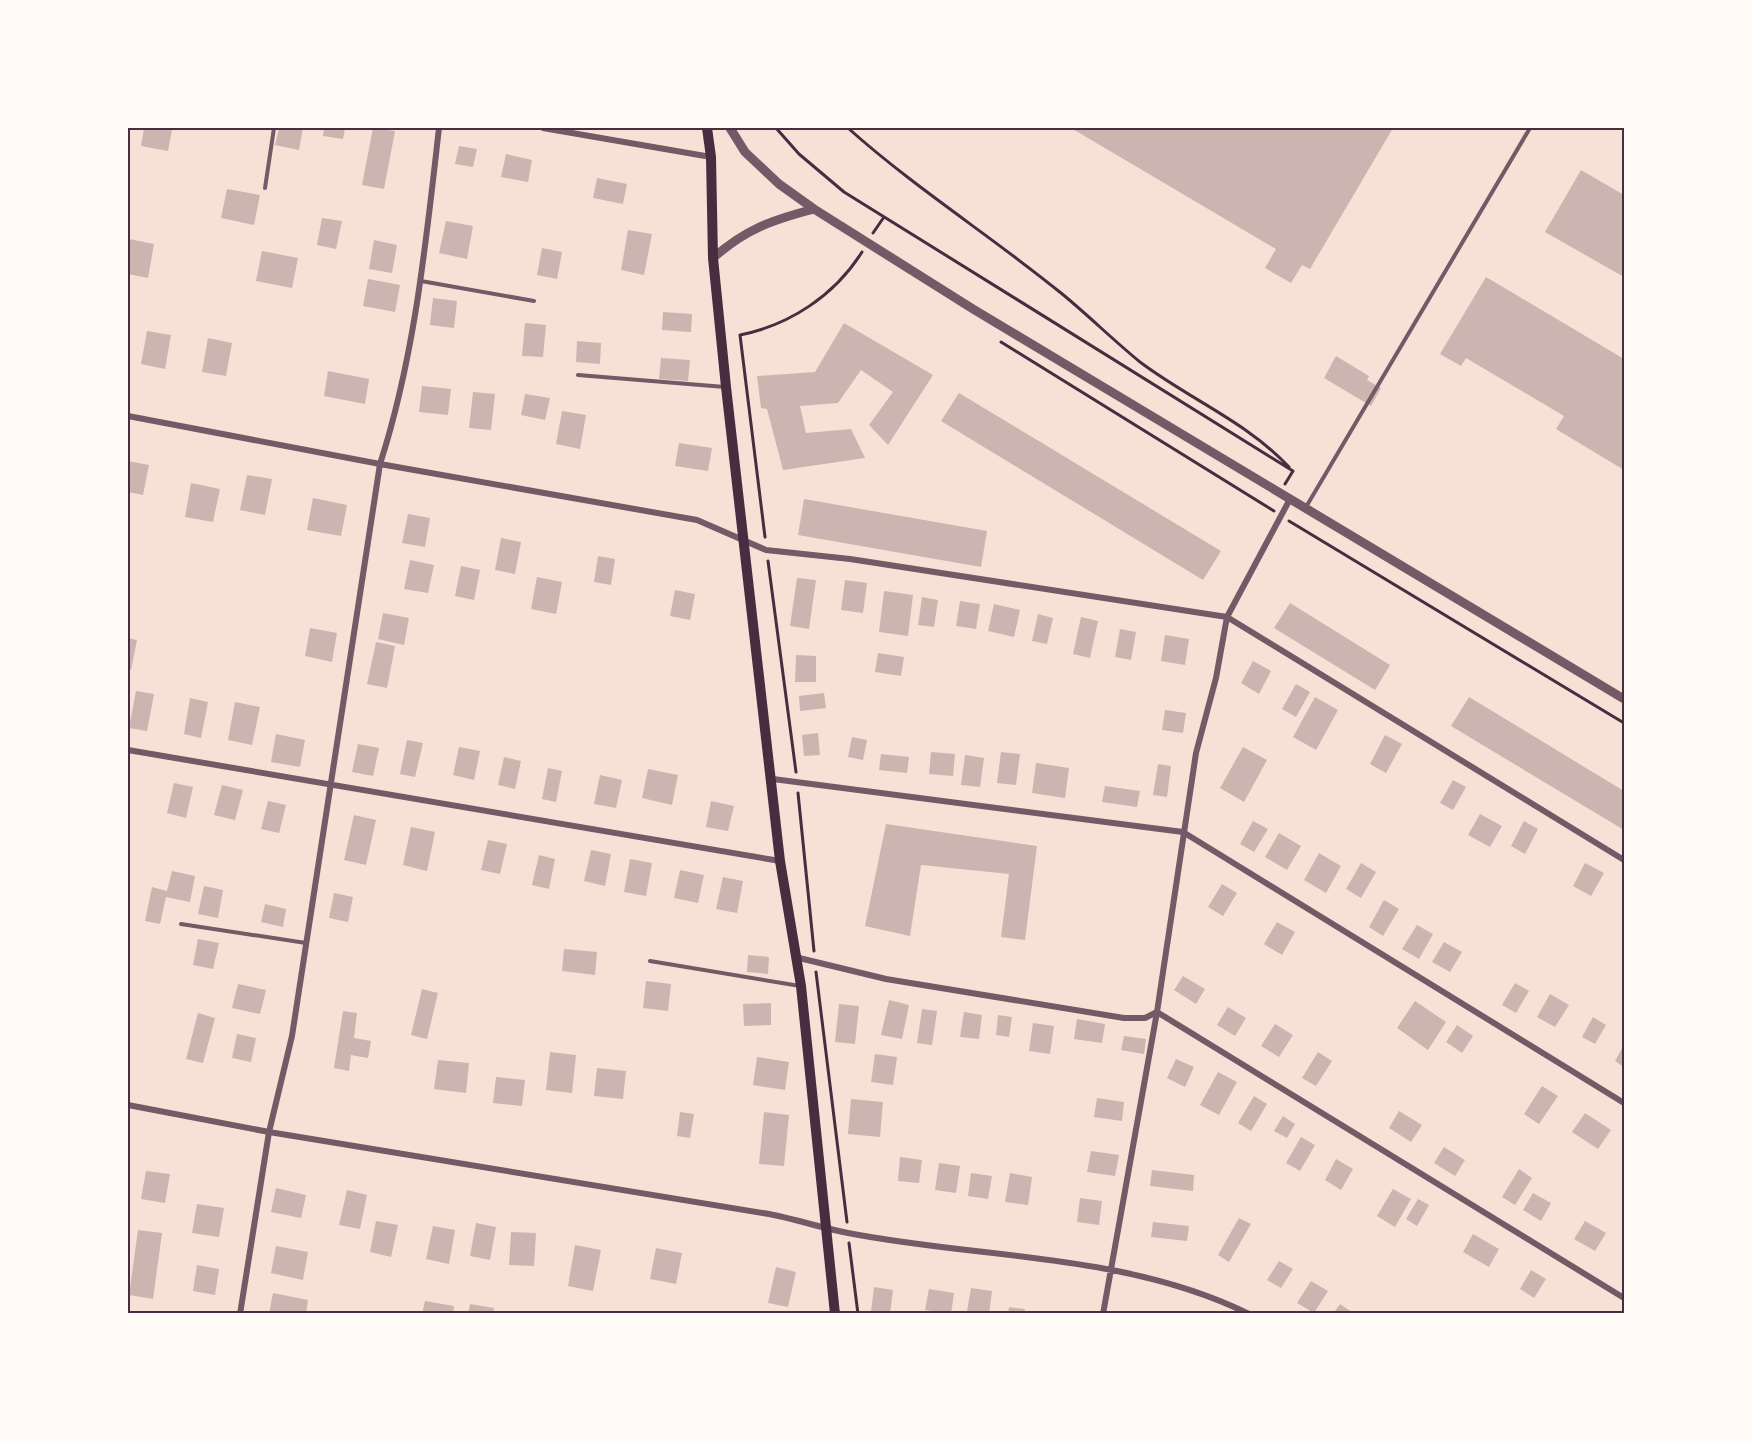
<svg xmlns="http://www.w3.org/2000/svg" width="1752" height="1441" font-family="Merriweather,serif">
	<rect width="100%" height="100%" fill="#f7e1d7"/>
	<path fill="#ccb4b1" d="M144,128l28,2 -4,21 -27,-5z
		M279,128h24l-4,22 -24,-5z
		M324,128h21l-2,11 -20,-3z
		M373,128l22,3 -11,58 -22,-4z
		M1071,128h322l-83,141 -8,-4 -11,18 -26,-15 11,-19z
		M459,146l18,3 -4,18 -18,-3z
		M506,154l26,6 -4,22 -27,-5z
		M1581,170l43,25v82l-79,-45z
		M597,178l30,6 -4,20 -30,-6z
		M227,189l33,6 -6,30 -33,-7z
		M322,218l20,3 -6,28 -19,-4z
		M446,221l27,5 -6,33 -28,-6z
		M628,230l24,4 -8,41 -23,-5z
		M129,239l25,5 -6,34 -20,-4z
		M374,240l23,5 -5,28 -23,-4z
		M542,248l20,4 -5,27 -20,-4z
		M262,251l36,7 -6,30 -36,-7z
		M1486,277l138,82v111l-68,-41 8,-13 -98,-58 -5,8 -21,-12z
		M368,279l32,6 -5,27 -32,-6z
		M433,298l24,3 -3,27 -24,-3z
		M663,312l29,2 -1,18 -29,-2z
		M525,323l21,2 -3,32 -21,-1z
		M844,323l89,52 -45,70 -19,-20 24,-33 -32,-22 -23,33 -38,3 6,27 45,-4 14,29 -82,12 -16,-61 -6,-1 -4,-32 58,-4z
		M147,331l24,4 -6,34 -24,-5z
		M208,338l24,5 -6,33 -24,-4z
		M577,341l24,2 -1,21 -24,-2z
		M1336,356l33,20 -2,4 14,8 -10,18 -47,-28z
		M661,358l29,2 -2,21 -29,-2z
		M328,371l41,8 -4,25 -41,-8z
		M422,386l29,3 -3,26 -29,-3z
		M473,392l22,2 -4,36 -22,-2z
		M959,393l262,158 -18,29 -262,-159z
		M525,394l25,4 -5,22 -24,-5z
		M562,411l24,4 -6,34 -24,-5z
		M679,443l33,5 -4,23 -33,-5z
		M128,461l21,4 -6,30 -15,-3z
		M247,475l25,4 -7,36 -25,-5z
		M191,483l29,6 -7,33 -28,-5z
		M313,498l34,7 -6,31 -34,-6z
		M804,499l183,32 -6,36 -183,-32z
		M408,514l22,4 -5,29 -23,-4z
		M501,538l20,4 -6,32 -20,-4z
		M598,556l17,3 -4,26 -17,-3z
		M410,560l24,5 -6,28 -24,-4z
		M461,566l19,4 -6,30 -19,-4z
		M537,577l25,5 -6,32 -25,-5z
		M797,578l19,2 -7,49 -19,-3z
		M845,580l22,3 -4,30 -22,-3z
		M675,590l20,4 -5,26 -20,-4z
		M884,591l29,4 -5,41 -29,-4z
		M922,597l16,3 -4,27 -16,-2z
		M960,601l20,3 -4,25 -20,-3z
		M1290,603l100,62 -15,25 -101,-62z
		M994,604l26,6 -6,27 -26,-6z
		M383,613l26,5 -5,27 -26,-6z
		M1038,614l15,4 -6,26 -15,-3z
		M1081,617l17,4 -8,37 -17,-4z
		M310,628l27,5 -5,29 -27,-6z
		M1120,629l16,3 -5,28 -16,-3z
		M1165,635l24,4 -4,26 -24,-4z
		M128,638l9,2 -6,30 -3,-1z
		M376,642l19,4 -8,42 -20,-4z
		M878,653l26,4 -3,19 -26,-4z
		M796,655l20,1v26h-21z
		M1253,661l18,10 -12,23 -18,-11z
		M1296,684l14,8 -14,25 -14,-8z
		M136,691l18,3 -7,37 -18,-3z
		M824,693l2,15 -26,3 -1,-15z
		M1315,697l23,13 -22,40 -23,-13z
		M1469,697l155,94v39l-173,-104z
		M190,698l18,4 -7,36 -17,-4z
		M235,702l25,5 -8,38 -24,-5z
		M1165,710l21,3 -3,20 -21,-3z
		M818,733l2,22 -16,1 -2,-21z
		M276,734l29,6 -5,27 -29,-5z
		M1385,735l17,9 -16,29 -16,-9z
		M852,737l15,3 -4,20 -15,-3z
		M407,740l16,3 -8,34 -15,-3z
		M358,744l21,4 -6,28 -21,-4z
		M459,747l21,4 -6,29 -21,-5z
		M1243,747l24,13 -23,42 -24,-14z
		M931,752l24,2 -2,22 -24,-2z
		M1001,752l19,2 -4,31 -19,-2z
		M881,754l28,3 -2,16 -28,-3z
		M965,755l19,3 -4,29 -19,-2z
		M504,757l17,4 -6,28 -17,-4z
		M1036,763l33,5 -4,30 -33,-5z
		M1158,764l13,2 -4,31 -14,-2z
		M548,768l14,3 -6,31 -14,-3z
		M648,769l30,6 -6,30 -30,-7z
		M600,775l22,5 -6,28 -22,-4z
		M1453,780l13,7 -13,23 -13,-7z
		M174,783l19,4 -7,31 -19,-5z
		M222,785l21,5 -8,30 -21,-5z
		M1105,786l35,5 -3,16 -35,-5z
		M268,801l18,4 -7,28 -18,-4z
		M711,801l23,5 -6,25 -22,-4z
		M1480,814l22,12 -12,21 -22,-12z
		M354,815l22,5 -10,45 -22,-5z
		M1253,821l15,8 -14,23 -14,-8z
		M1524,821l14,8 -13,25 -14,-8z
		M886,824l151,22 -12,94 -24,-3 8,-63 -88,-9 -11,71 -45,-10z
		M411,827l24,5 -8,39 -24,-6z
		M1279,833l22,13 -14,24 -22,-13z
		M488,840l19,4 -7,30 -19,-4z
		M591,850l20,4 -6,32 -21,-5z
		M1319,853l22,13 -15,27 -22,-13z
		M539,855l16,4 -6,30 -17,-4z
		M630,859l22,4 -6,33 -22,-4z
		M1361,863l15,9 -15,26 -15,-9z
		M1585,863l19,10 -13,23 -18,-10z
		M680,870l24,5 -6,28 -24,-5z
		M172,871l23,5 -5,26 -24,-5 -6,27 -15,-3 7,-34 15,4z
		M723,877l20,4 -6,32 -21,-4z
		M1222,884l15,9 -14,23 -15,-9z
		M204,886l19,4 -5,28 -20,-4z
		M334,893l19,4 -5,25 -19,-4z
		M1384,900l15,9 -16,27 -14,-9z
		M265,904l21,5 -3,18 -22,-5z
		M1277,922l18,10 -13,23 -18,-11z
		M1417,925l16,9 -14,25 -17,-10z
		M198,939l21,4 -6,26 -20,-4z
		M1444,942l18,10 -12,20 -18,-10z
		M564,949l33,3 -2,23 -33,-4z
		M748,955l21,2 -1,17 -21,-2z
		M1183,976l22,13 -9,15 -22,-14z
		M646,981l25,3 -3,27 -25,-3z
		M1515,983l14,8 -13,22 -14,-8z
		M238,984l28,6 -6,24 -28,-6z
		M422,989l16,4 -11,46 -16,-4z
		M1550,994l19,11 -14,22 -18,-10z
		M889,1000l20,5 -7,34 -21,-4z
		M1415,1001l31,21 -18,28 -31,-22z
		M771,1003v22l-27,1 -1,-22z
		M839,1004l20,2 -4,38 -20,-2z
		M1228,1007l18,11 -11,18 -18,-11z
		M922,1009l15,2 -5,34 -15,-2z
		M343,1011l14,2 -3,25 17,3 -3,17 -17,-3 -2,16 -15,-3z
		M964,1012l18,3 -3,24 -19,-2z
		M198,1013l17,5 -12,45 -17,-4z
		M998,1015l14,2 -3,20 -13,-2z
		M1593,1017l13,8 -11,19 -13,-7z
		M1077,1019l28,5 -3,19 -28,-4z
		M1033,1023l21,3 -4,28 -21,-3z
		M1275,1024l18,11 -14,22 -18,-11z
		M1457,1025l16,11 -11,17 -16,-11z
		M237,1034l19,4 -5,24 -19,-4z
		M1124,1036l22,3 -2,15 -23,-4z
		M1624,1045v22l-9,-6z
		M550,1052l26,3 -4,38 -26,-3z
		M1318,1052l14,9 -16,25 -14,-8z
		M875,1054l22,3 -4,28 -22,-3z
		M757,1057l32,5 -4,28 -32,-5z
		M1176,1059l18,8 -9,20 -18,-9z
		M438,1060l31,3 -3,30 -32,-4z
		M597,1068l29,3 -3,28 -29,-3z
		M1218,1072l19,10 -18,33 -19,-10z
		M496,1077l29,3 -3,26 -29,-3z
		M1542,1086l16,10 -19,28 -15,-10z
		M1254,1096l13,8 -16,27 -13,-8z
		M1097,1098l27,4 -2,19 -28,-4z
		M851,1099l32,3 -3,35 -32,-3z
		M1399,1111l23,14 -11,17 -22,-14z
		M680,1112l14,2 -4,24 -13,-2z
		M764,1112l25,3 -5,51 -25,-2z
		M1585,1113l26,17 -13,19 -26,-17z
		M1283,1116l12,8 -8,14 -13,-7z
		M1301,1137l14,8 -15,26 -14,-8z
		M1444,1147l21,13 -10,16 -21,-13z
		M1091,1151l28,4 -4,21 -28,-4z
		M900,1157l22,3 -3,23 -21,-2z
		M1336,1159l17,10 -12,21 -16,-10z
		M939,1163l21,3 -4,27 -21,-3z
		M1519,1169l13,9 -17,27 -13,-8z
		M1152,1170l42,5 -1,16 -43,-5z
		M146,1171l24,3 -5,29 -24,-4z
		M971,1173l21,3 -4,23 -20,-3z
		M1010,1173l22,4 -4,28 -23,-3z
		M276,1188l30,7 -5,23 -30,-6z
		M1393,1189l18,10 -16,28 -18,-11z
		M347,1190l20,5 -7,34 -21,-4z
		M1533,1193l18,10 -10,18 -18,-11z
		M1080,1198l22,3 -3,24 -22,-3z
		M1418,1199l11,6 -12,21 -11,-7z
		M197,1204l27,4 -5,29 -27,-4z
		M1239,1218l12,6 -22,38 -11,-7z
		M376,1221l22,4 -7,32 -21,-5z
		M1585,1221l21,12 -11,18 -21,-12z
		M1153,1222l36,4 -2,15 -36,-4z
		M476,1223l20,4 -6,33 -20,-4z
		M433,1226l22,4 -6,34 -23,-5z
		M138,1230l24,3 -9,66 -24,-4z
		M511,1232l25,1 -2,33 -25,-1z
		M1473,1234l26,15 -10,18 -26,-15z
		M575,1245l26,5 -8,41 -25,-5z
		M276,1246l32,6 -5,28 -32,-7z
		M656,1248l26,5 -6,31 -26,-5z
		M1279,1261l14,8 -12,19 -14,-8z
		M197,1265l22,4 -4,26 -22,-4z
		M776,1267l20,5 -8,35 -20,-4z
		M1531,1270l15,9 -12,19 -14,-9z
		M1311,1281l17,10 -14,22 -17,-10z
		M874,1287l19,3 -3,24 -19,-2z
		M971,1288l21,3 -3,23 -22,-3z
		M929,1289l25,4 -3,21 -26,-4z
		M273,1293l35,7 -2,14h-37z
		M425,1301l29,5 -1,8h-31z
		M470,1304l24,4 -1,6h-25z
		M1340,1304l15,10h-22z
		M1009,1307l16,2 -1,5h-16z"/>
	<g fill="none" stroke-linecap="round" stroke-linejoin="round">
		<path stroke="#4a2c40" stroke-width="3" d="M776,128l23,26 45,38 449,279 -8,13
			M848,128c67,60 143,108 213,165 27,22 52,47 79,69 49,37 107,60 149,105
			M873,233l11,-16
			M1001,342l273,169
			M1289,521l335,202
			M765,537l-25,-202c50,-10 95,-40 122,-83
			M768,561l28,211
			M798,793l16,158
			M816,972l31,250
			M849,1243l9,71"/>
		<path stroke="#755966" stroke-width="4" d="M265,188l9,-60
			M421,281l113,20
			M578,375l147,12
			M1306,507l224,-379
			M181,924l125,19
			M650,961l150,25"/>
		<path stroke="#755966" stroke-width="6" d="M543,128l168,29
			M128,416l252,48 317,56 69,30 84,9 377,58 397,243
			M128,750l652,111
			M773,779l410,53 441,271
			M795,957l91,22 238,39h21l12,-6 467,286
			M128,1105l141,27 500,82c26,5 53,14 79,19 133,26 278,20 401,81
			M240,1314l29,-182 23,-96 88,-572c35,-108 46,-223 59,-336
			M1103,1314l54,-302 39,-259 20,-75 11,-61 63,-118"/>
		<path stroke="#755966" stroke-width="9" d="M730,128l15,24 34,32 35,25 159,100 651,390
			M713,258c33,-29 59,-38 101,-49"/>
		<path stroke="#4a2c40" stroke-width="10" d="M707,128l4,29 2,101 13,129 54,474 21,125 34,328"/>
	</g>
	<rect width="1752" height="1441" fill="none" stroke="#fffaf5" stroke-width="258"/>
	<rect x="129" y="129" width="1494" height="1183" fill="none" stroke="#4a2c40" stroke-width="2"/>
</svg>
